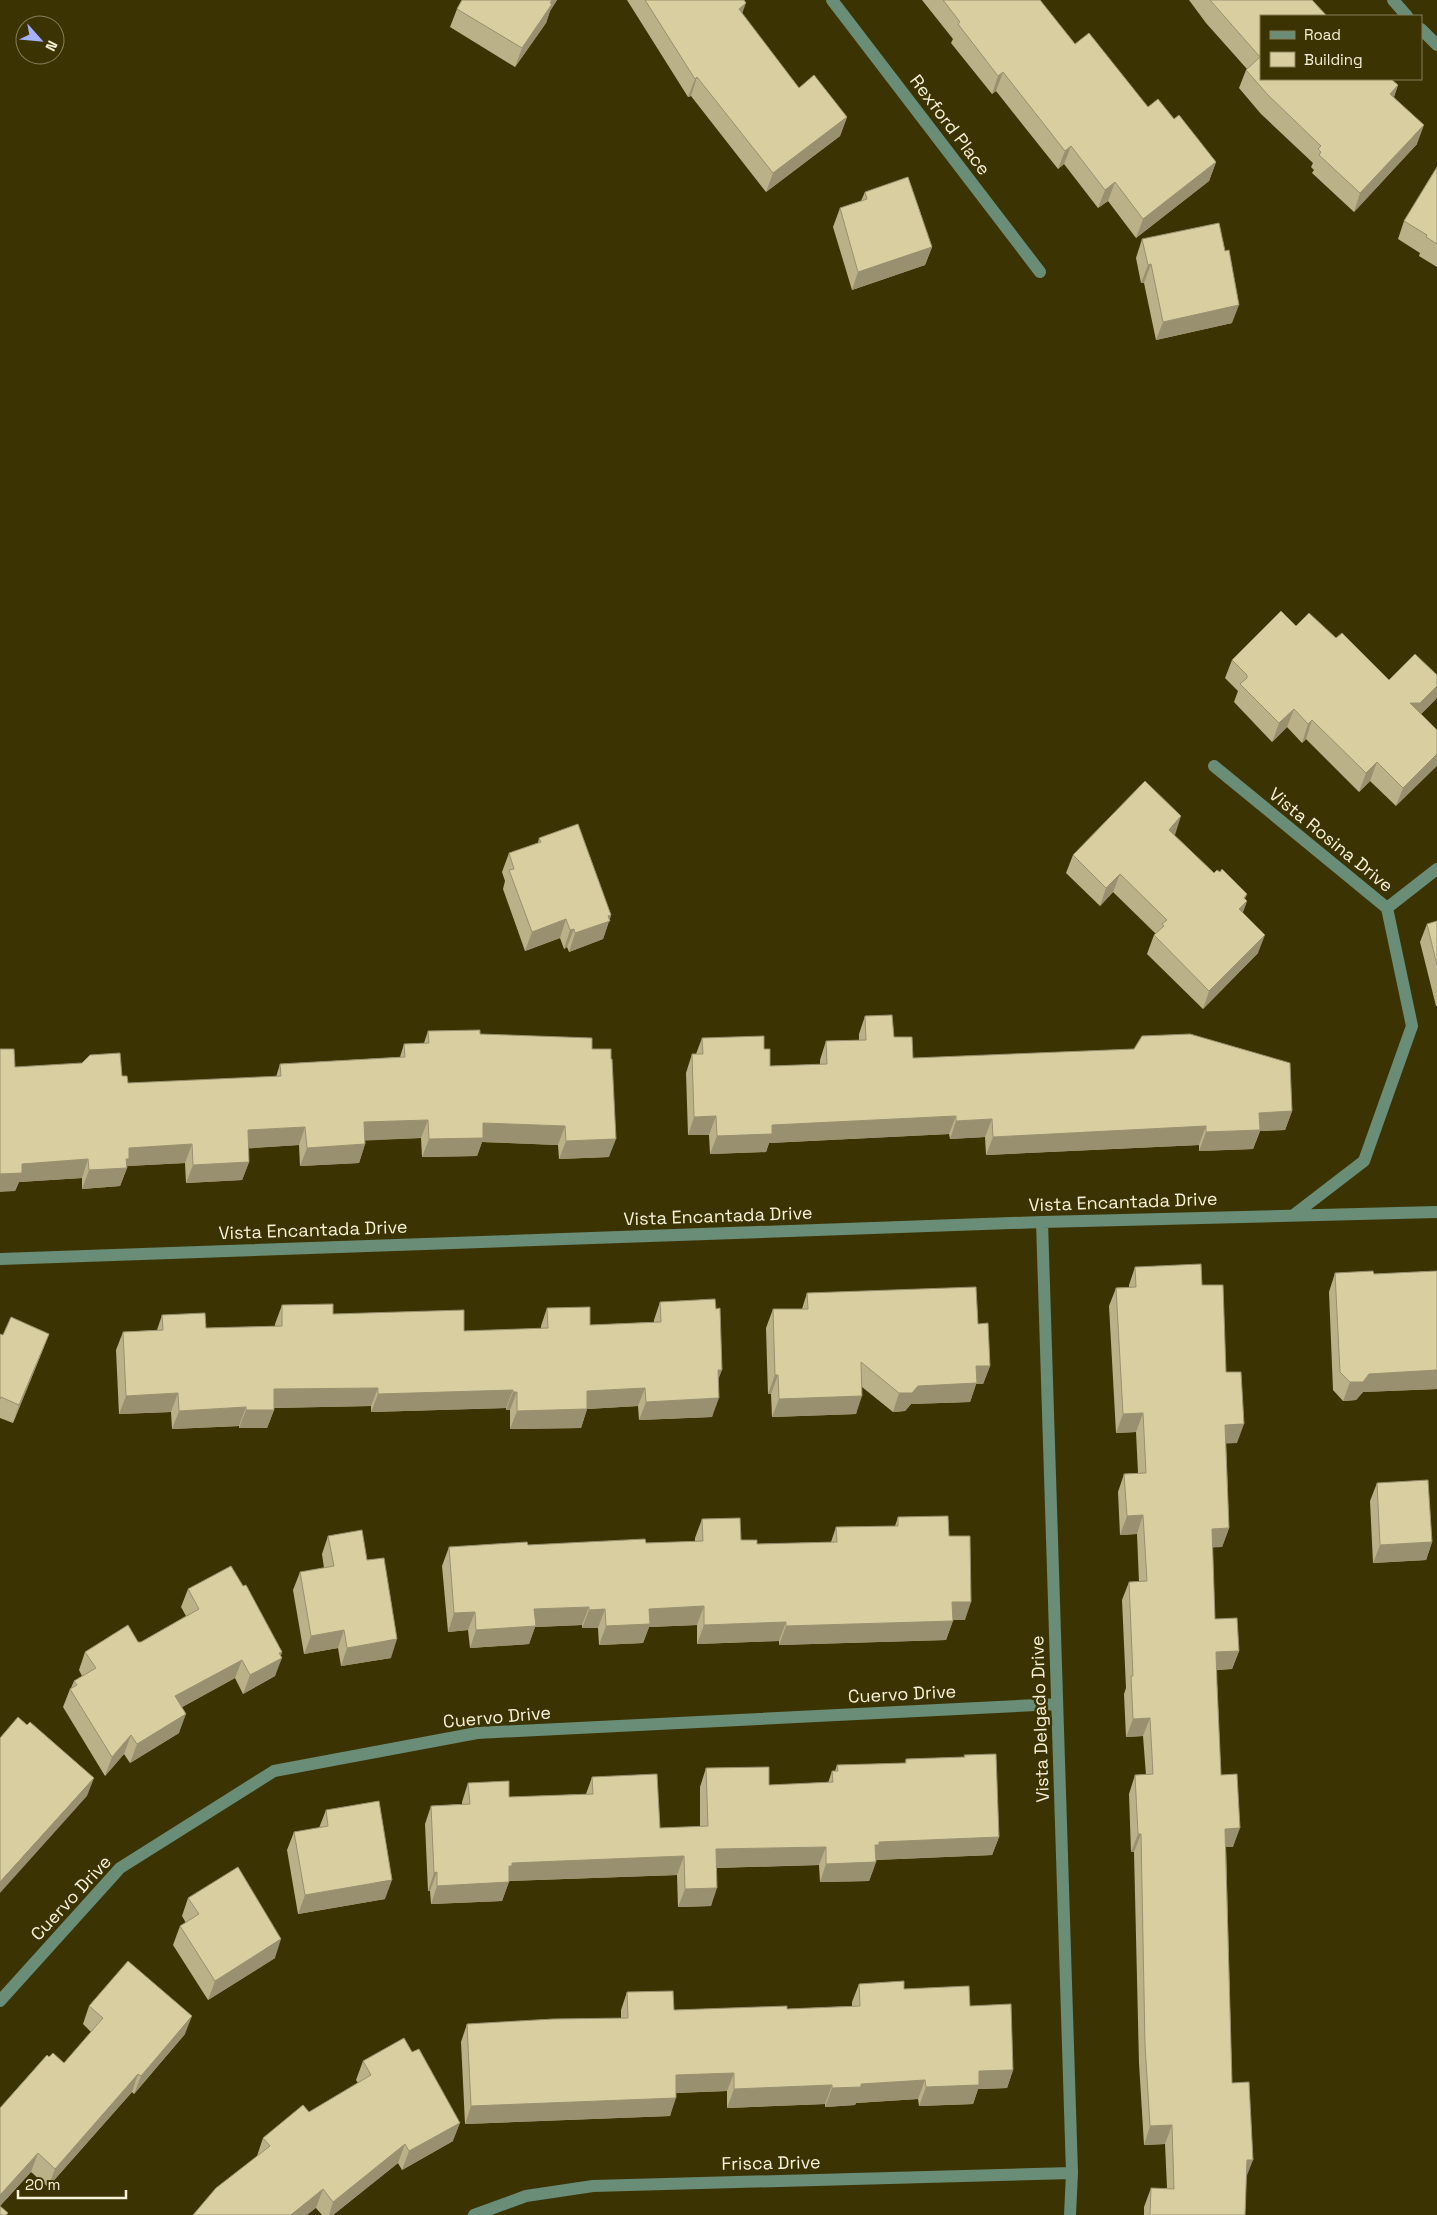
<svg xmlns="http://www.w3.org/2000/svg" width="1437" height="2215" font-family="'Space Grotesk',sans-serif">
	<rect width="100%" height="100%" fill="#3c3303"/>
	<g fill="none" stroke-linecap="round" stroke-linejoin="round">
		<path stroke="#698d77" stroke-width="12" d="M832,0l208,272
			M1393,0l14,16
			M1421,29l16,16
			M1214,766l173,142 25,118 -48,135 -69,53
			M1387,908l50,-39
			M1042,1222l30,951 -2,42
			M0,1259l1042,-37 395,-10
			M0,2001l120,-133 154,-97 203,-38 580,-29
			M474,2215l52,-19 67,-10 479,-13"/>
	</g>
	<path fill="#bbb189" d="M462,0h95l-7,11 -4,12 -31,44 -65,-40 7,-18z
		M627,0h117l-2,14 57,74 48,29 -7,19 -74,56 -75,-96 -3,1z
		M922,0h118l35,44 73,63 26,12 42,43 -7,19 -73,57 -28,-37 -10,7 -34,-44 -6,5 -62,-78 -4,3 -41,-51 2,-4z
		M1189,0h123l-51,16 137,69 -4,12 23,47 -63,68 -42,-39 2,-3 -3,-3 2,-4 -52,-49 -22,-26 7,-18 1,-1 -41,-46z
		M1437,167v100l-18,-11 1,-3 -22,-14 6,-18z
		M865,192l67,55 -7,18 -73,25 -19,-63 7,-19 21,-7z
		M1142,239l90,84 -76,17 -12,-57h-3l-5,-25z
		M1296,626l40,12 53,42 48,-5v21l-1,3 -15,15 16,16 -41,76 -26,-25 -11,11 -53,-53 -4,4 -15,-16 -15,15 -38,-40 4,-11 -13,-13 7,-18z
		M1174,835l40,38 33,28 -4,11 15,41 -55,56 -56,-55 7,-19 2,-1 -43,-42 -13,14 -34,-33 7,-18z
		M539,838l72,77 -8,24 -34,13 -2,-5 -3,2 -4,-11 -35,13 -22,-62 2,-8 -3,-9 7,-19 29,-10z
		M1437,921v85h-1l-16,-64 7,-18z
		M865,1016l29,21 19,21 379,53 -7,19 -25,1 -7,18 -54,2v-6l-213,10 -1,-18 -35,2 -1,-5 -180,9 -3,9 -56,2 -1,-19h-21l-2,-62 6,-19h4l6,-16 62,11 6,17 50,-1v-5l6,-19 33,-1v-6z
		M428,1031l52,3 112,15 17,108 -50,2 -1,-14 -76,-3 -5,14 -55,1 -1,-19 -56,2v4l-6,19 -59,3 -1,-21 -51,3 1,14 -7,18 -56,3 -1,-20 -58,3v2l-7,18 -38,3v-11l-63,4 -4,9v-124l107,9 6,7 148,-6 4,-13 120,-7 4,-13 20,-1z
		M1135,1267l67,18 24,87 11,71h-11l3,85 -7,19h-10l3,72 24,32 -7,18 -15,1v14l4,91 12,72h-7l6,236 14,95 -1,37h-101v-8l7,-19h16l-2,-44 -21,1 -5,-82 -5,-211h-3l-2,-58 6,-19h11l-3,-39 -17,1 -2,-43 2,-6 -4,-88 7,-18h10l-2,-48 -17,1 -2,-43 6,-18 14,-1 -2,-41 -20,1 -7,-127 7,-18 13,-1v-2z
		M1437,1271v118l-74,3 -7,8 -13,1 -10,-11 -4,-98 6,-19 39,1z
		M807,1293l171,31 12,42 -7,18h-7l-6,18 -59,2 -6,7 -12,1 -31,-25 -6,27 -84,3 -1,-23h-3l-2,-66 7,-19h29z
		M660,1302l58,78 -6,37 -73,3 -1,-14 -51,3 -6,19 -71,1v-19h-4v-2l-135,4v-6l-97,2v2l-7,18h-28v-2l-67,3 -1,-17 -52,2 -3,-64 7,-18 34,-2 5,-15 44,13 69,-2v-2l7,-19 51,9 131,17 77,-2v-3l6,-18 43,17 64,-3v-2z
		M0,1334l3,1 46,-1 -7,18 -29,71 -13,-5z
		M1377,1483l55,59 -6,18 -53,3 -3,-62z
		M898,1517l51,19 16,84h-12l-7,20 -167,5v-4l-82,3v-19l-48,2 -6,16 -44,2 -1,-17h-16v-3l-47,2 -6,17 -59,4 -2,-18 -20,2 -6,-66 7,-19 79,-2 118,-2 49,-1v-4l7,-19 39,21 16,4 74,-2 5,-15 59,-1z
		M328,1536l39,24 24,98 -50,8 -3,-18 -34,6 -11,-64 7,-18 24,-4 -2,-14z
		M243,1586l39,66 -7,24 -32,18 -8,-16 -53,29 -3,26 -49,30 -6,-9 -19,22 -42,-69 7,-18 1,-1 3,-7 8,-5 -3,-6 6,-18 53,-10h3l45,-26 -5,-9 7,-18z
		M964,1755l35,82 -7,18 -116,5v2l-7,19 -49,1 -1,-17 -102,3 -6,38 -33,1 -1,-32 -168,6 -7,20 -71,3 -1,-13h-2l-3,-67 6,-18 31,-2v-2l6,-19 41,14 77,-3 6,-17 68,51 40,-1v-40l6,-19 63,17 59,-2 4,-12h3l2,-6 68,-2 1,-4 58,-2z
		M326,1810l59,89 -87,15 -11,-64 7,-18 25,-4z
		M188,1898l87,60 -67,42 -35,-55 7,-19 6,-3 -4,-7z
		M859,1984l45,5 66,17 43,64 -6,18 -29,1 -5,15 -54,2 -1,-7 -62,4 -1,2 -30,2v-3l-98,4v-17l-51,2 -6,23 -205,8 -4,-82 6,-18 154,-6v-8l6,-18 47,18 113,-1 65,-3v-4z
		M89,2006l96,28 -51,60 -2,-2 -84,95 -17,-15 -31,34 8,7 -1,2h-7v-107l49,-51 15,6 27,-31 -8,-8z
		M363,2061l90,80 -51,29 -4,-7 -65,52h-11l-6,-7 -59,-52 6,-18 46,-26 49,-29 -2,-3z"/>
	<path fill="#98906f" d="M552,0h5l-7,11 -4,12 -31,44 7,-19z
		M739,0l7,3 -7,19z
		M1003,72l-7,19 -4,3 6,-18z
		M697,77l-6,19 -3,1 7,-18z
		M1398,85l-7,19 -1,-10z
		M847,117l-7,19 -74,56 7,-19z
		M1424,125l-7,19 -63,68 6,-19z
		M1071,146l-7,18 -6,5 7,-18z
		M1216,162l-7,19 -73,57 7,-19z
		M1115,182l-7,19 -10,7 7,-18z
		M932,247l-7,18 -73,25 6,-18z
		M1151,264l-7,19h-3l7,-18z
		M1239,305l-7,18 -76,17 7,-18z
		M1437,686v10l-1,3 -22,22 -4,-18z
		M1294,709l-7,18 -15,15 7,-19z
		M1312,720l-6,19 -4,4 6,-19z
		M1437,754v12l-41,40 7,-18z
		M1377,762l-7,19 -11,11 7,-19z
		M1181,816l-6,19 -13,13 7,-18z
		M1120,874l-7,18 -13,14 6,-18z
		M1247,894l-4,10 4,-3 -7,18 -1,-10 5,-11z
		M611,915l-8,24 -34,13 6,-19z
		M566,919l-6,19 -35,13 7,-19z
		M574,929l-7,18 -3,2 6,-19z
		M1265,935l-7,18 -55,56 6,-18z
		M1292,1111l-7,19 -25,1 -7,18 -54,2 7,-19 53,-19z
		M716,1116l-7,19h-21l6,-18z
		M956,1116l-7,18 -180,9 -3,9 -56,2 7,-18 55,-11z
		M992,1119l-7,18 -35,2 6,-18z
		M428,1120l-7,18 -64,3 7,-19z
		M483,1123l82,3 -7,19 -76,-3 -5,14 -55,1 7,-18z
		M1206,1126l-7,19 -213,10 7,-18z
		M305,1127l-6,18 -58,4 7,-19z
		M616,1139l-7,18 -50,2 7,-18z
		M192,1144l-7,19 -58,3v2l-7,18 -38,3 7,-19 40,-22z
		M365,1144l-6,19 -59,3 7,-18z
		M88,1159l-6,19 -63,4 -4,9 -15,1v-18l22,-10z
		M249,1162l-7,18 -56,3 7,-18z
		M49,1334l-7,18 -29,71 6,-18z
		M976,1366h14l-7,18h-7l-6,18 -59,2 -6,7 -12,1 6,-19 19,-7z
		M718,1370h4l-7,18z
		M1437,1370v19l-74,3 -7,8 -13,1 7,-19 19,-8z
		M775,1375h3l-7,19h-3z
		M378,1388l-7,18 -104,2 7,-19z
		M645,1388l-7,18 -51,3 -6,19 -71,1 7,-18 70,-20z
		M513,1390l-7,18 -135,4 7,-18z
		M513,1392h4l-7,18h-4z
		M178,1393l-7,19 -52,2 7,-18z
		M862,1396l-6,18 -84,3 7,-18z
		M719,1398l-7,19 -73,3 7,-18z
		M246,1407l-7,19 -67,3 7,-18z
		M246,1410h28l-7,18h-28z
		M1143,1413l-7,19 -20,1 7,-19z
		M1244,1424l-7,19 -19,1 7,-19z
		M1143,1515l-6,19 -17,1 7,-19z
		M1229,1528l-7,19 -17,1 7,-19z
		M1432,1542l-6,18 -53,3 7,-18z
		M952,1602h19l-6,18h-20z
		M704,1606l-7,19 -48,2 -6,16 -44,2 7,-19 43,-17z
		M589,1607l-7,18 -47,2 -6,17 -59,4 6,-18 58,-21z
		M605,1609l-7,19h-16l7,-18z
		M475,1612l-7,18 -20,2 6,-19z
		M953,1621l-7,19 -167,5 7,-19z
		M786,1622l-7,19 -82,3 7,-19z
		M344,1630l-6,18 -34,6 7,-18z
		M397,1639l-6,19 -50,8 6,-18z
		M1239,1651l-7,18 -22,1 6,-18z
		M282,1652l-3,7 3,-1 -7,18 -32,18 7,-19z
		M242,1660l-7,18 -67,37 7,-19z
		M186,1714l-7,19 -49,30 7,-19z
		M1150,1718l-7,18 -17,1 7,-18z
		M131,1735l-7,19 -19,22 7,-19z
		M94,1778l-7,18 -87,97v-11z
		M1240,1828l-7,19h-15l7,-18z
		M1138,1834h3l-7,18h-3z
		M999,1837l-7,18 -118,5 2,2 -7,19 -49,1 6,-18 49,-19 4,-3z
		M826,1847l-7,18 -109,3 6,-19z
		M684,1856l-7,19 -170,6 2,1 -7,19 -71,3 6,-18 72,-20 3,-3z
		M437,1872l-7,19h-2l6,-18z
		M392,1880l-7,19 -87,15 7,-19z
		M717,1888l-6,18 -33,1 7,-18z
		M281,1939l-6,19 -67,42 7,-19z
		M192,2016l-7,18 -51,60 7,-18z
		M1013,2070l-6,18 -29,1 -5,15 -54,2 7,-19 53,-16z
		M734,2073l-7,18 -58,2 7,-18z
		M138,2074l-6,18 -84,95 7,-18z
		M925,2080l-7,19 -62,4 -1,2 -30,2 7,-19 29,-4z
		M832,2085l-7,19 -98,4 7,-19z
		M676,2098l-6,18 -205,8 6,-18z
		M460,2123l-7,18 -51,29 7,-19z
		M1172,2125l-7,19 -21,1 6,-19z
		M405,2144l-7,19 -65,52h-4l4,-13z
		M38,2153l-7,19 -31,34v-11z
		M1247,2160h6l-7,18z
		M323,2189l-7,19 -9,7h-16z"/>
	<path fill="#d9ce9f" stroke="#98906f" d="M462,0h90l-2,3 2,1 -30,44 -65,-39z
		M645,0h99l2,3 -7,6 60,79 15,-13 33,42 -74,56 -76,-96 -2,2z
		M943,0h97l35,44 14,-11 59,74 10,-8 16,20 5,-4 37,47 -73,57 -28,-37 -10,8 -34,-44 -6,5 -62,-79 -5,4 -40,-52 2,-2z
		M1210,0h102l15,16h-66v63h130l7,6 -8,9 34,31 -64,68 -41,-38 2,-3 -3,-3 3,-3 -53,-51 -22,-25 14,-13z
		M1437,167v77l-11,-7 1,-2 -23,-14z
		M908,177l24,70 -74,25 -18,-64 27,-9 -2,-7z
		M1219,223l6,28 4,-1 10,55 -76,17 -12,-58 -3,1 -6,-26z
		M1281,611l15,15 13,-13 27,25 6,-5 47,47 26,-26 22,21v11l-17,17h-10l27,27v24l-34,34 -26,-26 -11,11 -54,-53 -4,4 -14,-15 -15,14 -39,-39 7,-6v-3l-15,-15z
		M1145,781l36,35 -12,14 45,43 3,-3 3,2 2,-3 25,25 -3,4 3,3 -8,8 26,26 -56,56 -55,-56 10,-9 -2,-2 5,-4 -47,-46 -14,14 -33,-33z
		M578,824l33,91 -3,1 2,5 -35,12 -1,-4 -4,1 -4,-11 -34,13 -23,-62 5,-1 -5,-16 32,-11 -2,-4z
		M1437,921v44l-10,-41z
		M892,1015l2,22h18l1,21 221,-9 8,-13 48,-2 100,29 2,48 -33,2 1,17 -54,2v-6l-213,11 -1,-18 -36,2v-5l-184,9v9l-55,2 -1,-20 -22,1 -2,-63h11l-1,-16 62,-2v13h6v17l57,-2 -1,-23 40,-1 -1,-24z
		M480,1030v4l112,4v11h19v10h1l4,80 -50,2 -1,-15 -82,-3v15l-54,1 -1,-19 -64,2 1,22 -58,4 -2,-21 -57,3 1,32 -56,3 -1,-21 -63,4v11h-3l1,9 -38,2 -1,-11 -66,5v9l-22,1v-125h14l1,18 67,-4 8,-8 30,-2 2,23h5l1,7 153,-7 -1,-12 125,-7 -1,-13 25,-1 -1,-12z
		M1201,1264l1,21h21l3,87h15l3,52 -19,1 4,103 -17,1 3,90 22,-1 2,33 -23,1 1,32 4,91 16,-1 3,54 -15,1 7,254 17,-1 4,78h-6l-2,55h-95l1,-27 23,1 -2,-64 -22,1 -5,-81 -4,-211h-3l-3,-59 18,-1 -3,-56 -17,1 -2,-43h2l-4,-94 18,-1 -4,-66 -16,1 -3,-42 22,-1 -3,-60 -20,1 -7,-126 20,-1 -1,-20z
		M1373,1271l1,3 63,-3v99l-68,4 -6,8h-13l-10,-10 -5,-99z
		M976,1287l2,37 10,-1 2,43h-14l1,17 -59,3 -6,7h-13l-38,-31 1,34 -83,3 -1,-24h-3l-2,-66h35l-1,-16z
		M715,1299l1,10 4,-1 2,62h-4l1,28 -73,4 -1,-14 -58,3v18l-70,2v-19h-4v-2l-135,4v-6l-104,1v21h-28v-3l-67,4 -1,-18 -52,3 -3,-64 40,-2 -1,-15 43,-2 1,15 76,-2v-21l51,-1v10l131,-4v21l84,-3 -1,-20 43,-1v18l71,-3 -1,-20z
		M11,1317l38,17 -30,71 -18,-8 -1,2v-65l3,1z
		M1428,1480l4,62 -52,3 -3,-62z
		M948,1516l1,20h21l1,66h-19l1,19 -167,5v-4l-82,3v-19l-55,3 1,15 -44,2 -1,-17 -16,1v-3l-55,2 2,17 -60,4 -1,-18 -21,1 -5,-66 78,-5 1,3 117,-6 1,4 57,-2 -1,-22 38,-1 1,22h16v4l80,-2 -1,-15 62,-1v-9z
		M362,1530l5,30 17,-2 13,81 -50,9 -3,-18 -33,6 -11,-64 34,-6 -6,-30z
		M231,1566l12,20 3,-1 36,67 -3,1 3,5 -32,17 -8,-15 -67,36 11,18 -49,30 -6,-9 -19,22 -42,-68 7,-4 -3,-4 22,-13 -11,-16 43,-27 10,17h3l58,-33 -11,-20z
		M18,1717l9,8 3,-3 64,56 -94,104v-144z
		M996,1754l3,83 -120,5v3h-4l1,17 -50,2v-17l-110,2 1,39 -32,1 -1,-33 -172,7v3h-3v16l-72,4v-14l-3,1 -3,-67 39,-2 -2,-21 41,-2v16l84,-3 -1,-17 65,-3 3,54 48,-2 -2,-58 63,-1v18l64,-3 -1,-11h6l-1,-6 69,-2v-4l59,-2 -1,-2z
		M379,1801l13,79 -87,15 -11,-63 34,-6 -2,-16z
		M238,1867l43,72 -66,42 -35,-55 19,-12 -11,-16z
		M128,1961l64,55 -51,60 -3,-2 -83,95 -17,-16 -38,42v-87l47,-53 2,2 4,-4 11,10 39,-45 -14,-12z
		M904,1981v8l65,-3 1,20 41,-2 2,66 -34,1v14l-53,2 -1,-7 -64,4v3l-29,1v-3l-98,4v-16l-58,2v23l-205,8 -4,-82 86,-5 75,-1 -1,-26 46,-1 1,19 113,-4v3l73,-3 -1,-22z
		M404,2038l8,14 7,-3 41,74 -51,28 -4,-7 -72,58 -10,-13 -32,26h-98l23,-27 54,-42 -7,-8 40,-33 6,7 62,-37 -8,-14z
		M0,2206l8,7 -2,2h-6z"/>
	<g text-anchor="middle" stroke-width="5" stroke-linejoin="round" paint-order="stroke">
		<g font-size="18" fill="#f6f1d9" stroke="#3c3303">
			<text transform="translate(950 125) rotate(53)" y="6">Rexford Place</text>
			<text transform="translate(1331 840) rotate(39)" y="6">Vista Rosina Drive</text>
			<text transform="translate(1123 1202) rotate(-2)" y="6">Vista Encantada Drive</text>
			<text transform="translate(718 1216) rotate(-2)" y="6">Vista Encantada Drive</text>
			<text transform="translate(313 1230) rotate(-2)" y="6">Vista Encantada Drive</text>
			<text transform="translate(902 1694) rotate(-3)" y="6">Cuervo Drive</text>
			<text transform="translate(497 1717) rotate(-5)" y="6">Cuervo Drive</text>
			<text transform="translate(1040 1719) rotate(-92)" y="6">Vista Delgado Drive</text>
			<text transform="translate(71 1898) rotate(-47)" y="6">Cuervo Drive</text>
			<text transform="translate(771 2163) rotate(-1)" y="6">Frisca Drive</text>
		</g>
	</g>
	<rect x="1260" y="15" width="162" height="65" fill="#3c3303" stroke="#867f59"/>
	<rect x="1270" y="31" width="25" height="8" fill="#698d77" stroke="#867f59"/>
	<text x="1304" y="40" font-size="15" fill="#f6f1d9">Road</text>
	<rect x="1270" y="52" width="25" height="15" fill="#d9ce9f" stroke="#867f59"/>
	<text x="1304" y="65" font-size="15" fill="#f6f1d9">Building</text>
	<g transform="translate(40 40) rotate(117)"><circle r="24" fill="#3c3303" stroke="#867f59"/>
	<path d="M0-4L9 19L0 12L-9 19Z" fill="#a6b1fc"/>
	<text y="-8" font-size="14" font-weight="bold" text-anchor="middle" fill="#f6f1d9">N</text>
	</g>
	<path d="M18 2190v8h108v-8" fill="none" stroke="#f6f1d9" stroke-width="2.5"/>
	<text x="25" y="2190" font-size="15" fill="#f6f1d9" stroke="#3c3303" stroke-width="4" paint-order="stroke">20 m</text>
</svg>
